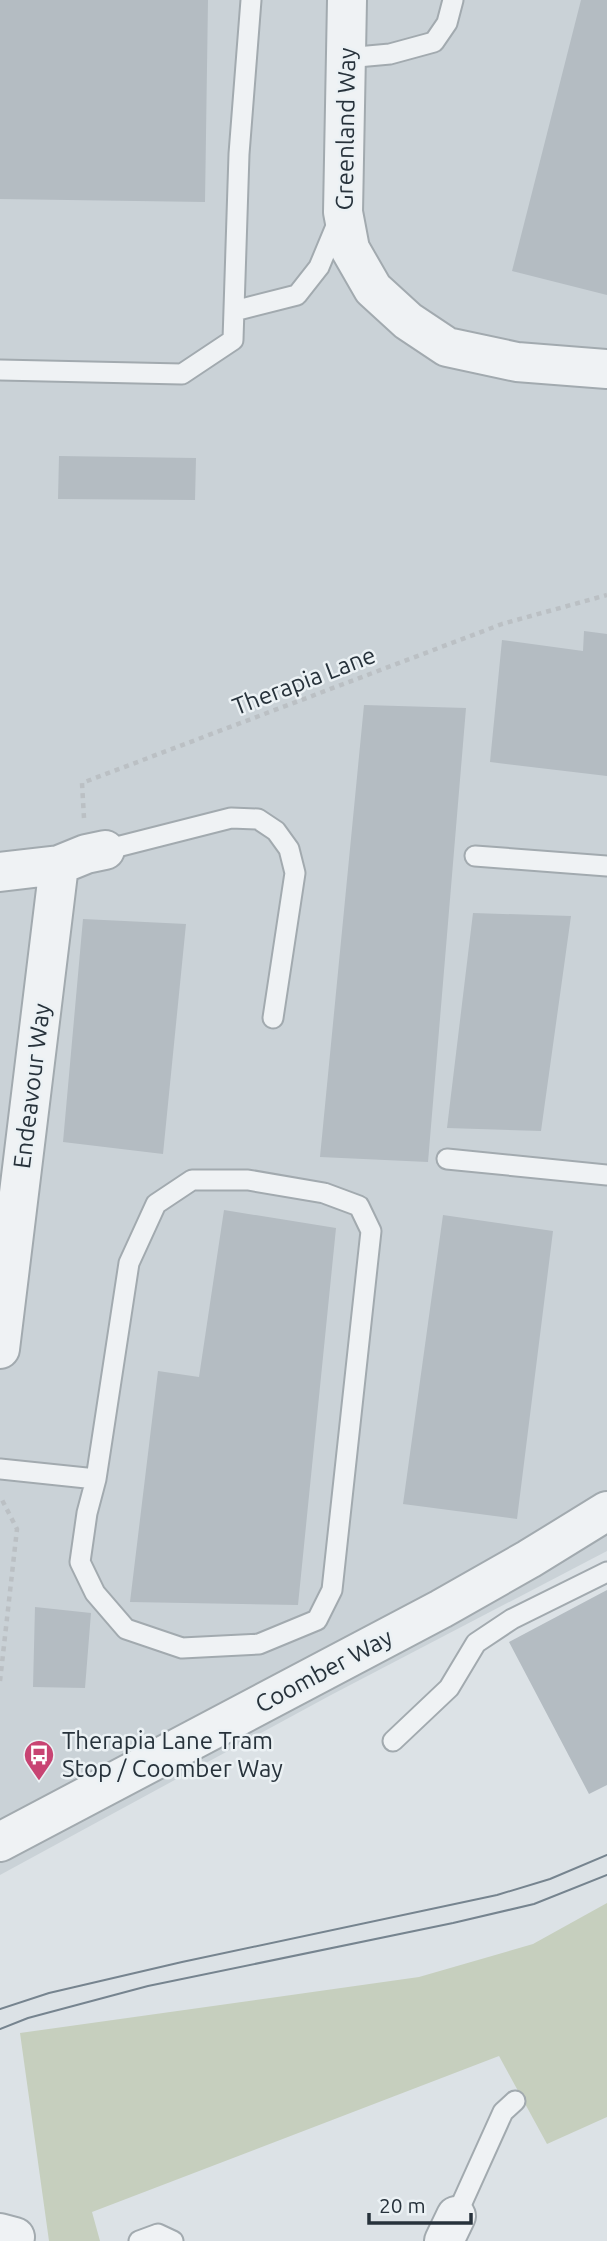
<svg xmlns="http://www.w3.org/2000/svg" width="607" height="2241" font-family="Ubuntu,sans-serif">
	<rect width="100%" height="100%" fill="#dce2e6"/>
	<path fill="#cad2d7" d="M0,0h607v1551l-276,144 -331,180z"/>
	<path fill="#c6cfbe" d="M607,1903v214l-60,27 -48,-88 -407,156 8,29h-51l-29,-208 399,-56 114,-33z"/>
	<path fill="#b4bcc2" d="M0,0h208l-3,202 -205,-3z
		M581,0h26v295l-95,-24z
		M59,456l137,2 -1,42 -137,-1z
		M584,631l23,3v142l-117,-14 12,-122 81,11z
		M364,705l102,3 -38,454 -108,-5z
		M473,913l98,3 -30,215 -94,-3z
		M83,919l103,5 -23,230 -100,-12z
		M224,1210l112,18 -38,377 -168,-3 28,-231 41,6z
		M443,1215l110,16 -36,288 -114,-15z
		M607,1590v195l-18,9 -80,-152z
		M35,1607l56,6 -6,75 -52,-1z"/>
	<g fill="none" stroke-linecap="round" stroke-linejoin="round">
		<g stroke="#a2aaaf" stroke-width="23">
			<path id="service" d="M346,58l44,-4 44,-12 13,-19 6,-23
				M234,311l63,-16 22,-28 20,-48
				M0,370l182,4 51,-34 6,-186 12,-154
				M105,850l126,-32 27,1 18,12 13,18 6,24 -22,145
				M475,856l132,10
				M447,1159l160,16
				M0,1469l96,10 -9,34 -7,49 15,31 31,36 56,19 77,-4 58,-24 15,-30 39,-359 -12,-25 -35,-13 -76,-13h-56l-36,24 -27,59 -33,216
				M393,1741l56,-53 27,-45 36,-24 95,-47
				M456,2216l47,-104 12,-11
				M139,2241l19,-7 15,7"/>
		</g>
		<g stroke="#a2aaaf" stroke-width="42">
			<path id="minor" d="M347,0l-4,212 7,37 23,40 35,32 39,26 70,15 90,7
				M0,872l59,-7 27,-11 19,-4
				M0,1349l59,-484
				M0,2233l15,4
				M444,2241l12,-25"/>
		</g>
		<g stroke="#a2aaaf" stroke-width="42">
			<path id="tertiary" d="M0,1842l441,-233 88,-50 78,-48"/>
		</g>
		<path stroke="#bbc0c4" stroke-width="4.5" stroke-dasharray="5 5" stroke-linecap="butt" d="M84,818l-2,-35 420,-159 105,-29
			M0,1681l17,-152 -17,-33"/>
		<use href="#service" stroke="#eff2f4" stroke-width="19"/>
		<use href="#minor" stroke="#eff2f4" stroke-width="38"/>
		<use href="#tertiary" stroke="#eff2f4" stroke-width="38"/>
		<path stroke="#76848f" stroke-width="2" d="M0,2009l49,-16 133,-31 315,-67 53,-16 57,-24
			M0,2029l28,-11 120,-32 305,-63 81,-19 73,-29"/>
	</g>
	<defs>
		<g id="bus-pin" transform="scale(1.575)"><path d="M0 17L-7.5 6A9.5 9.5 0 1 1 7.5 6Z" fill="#c84473" stroke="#ebf1f4"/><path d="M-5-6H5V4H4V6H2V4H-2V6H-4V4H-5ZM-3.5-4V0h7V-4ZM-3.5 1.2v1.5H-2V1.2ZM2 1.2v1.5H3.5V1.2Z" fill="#fff"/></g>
	</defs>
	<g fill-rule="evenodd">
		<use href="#bus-pin" x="39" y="1755"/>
	</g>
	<g text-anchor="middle" stroke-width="5" stroke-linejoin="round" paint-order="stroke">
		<g font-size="24" fill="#27323b" stroke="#ebf1f4">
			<text transform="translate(346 129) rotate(-89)" y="8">Greenland Way</text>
			<text transform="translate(304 681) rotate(-21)" y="8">Therapia Lane</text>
			<text transform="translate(32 1086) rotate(-83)" y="8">Endeavour Way</text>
			<text transform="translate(324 1671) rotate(-28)" y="8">Coomber Way</text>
		</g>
		<g font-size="24" fill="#27323b" stroke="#ebf1f4" text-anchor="start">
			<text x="62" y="1749">Therapia Lane Tram<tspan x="62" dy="28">Stop / Coomber Way</tspan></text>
		</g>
	</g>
	<path d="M369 2213v10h102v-10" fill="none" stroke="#27323b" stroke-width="3.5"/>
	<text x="379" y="2213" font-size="21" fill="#27323b" stroke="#ebf1f4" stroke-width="5" paint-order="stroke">20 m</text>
</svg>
